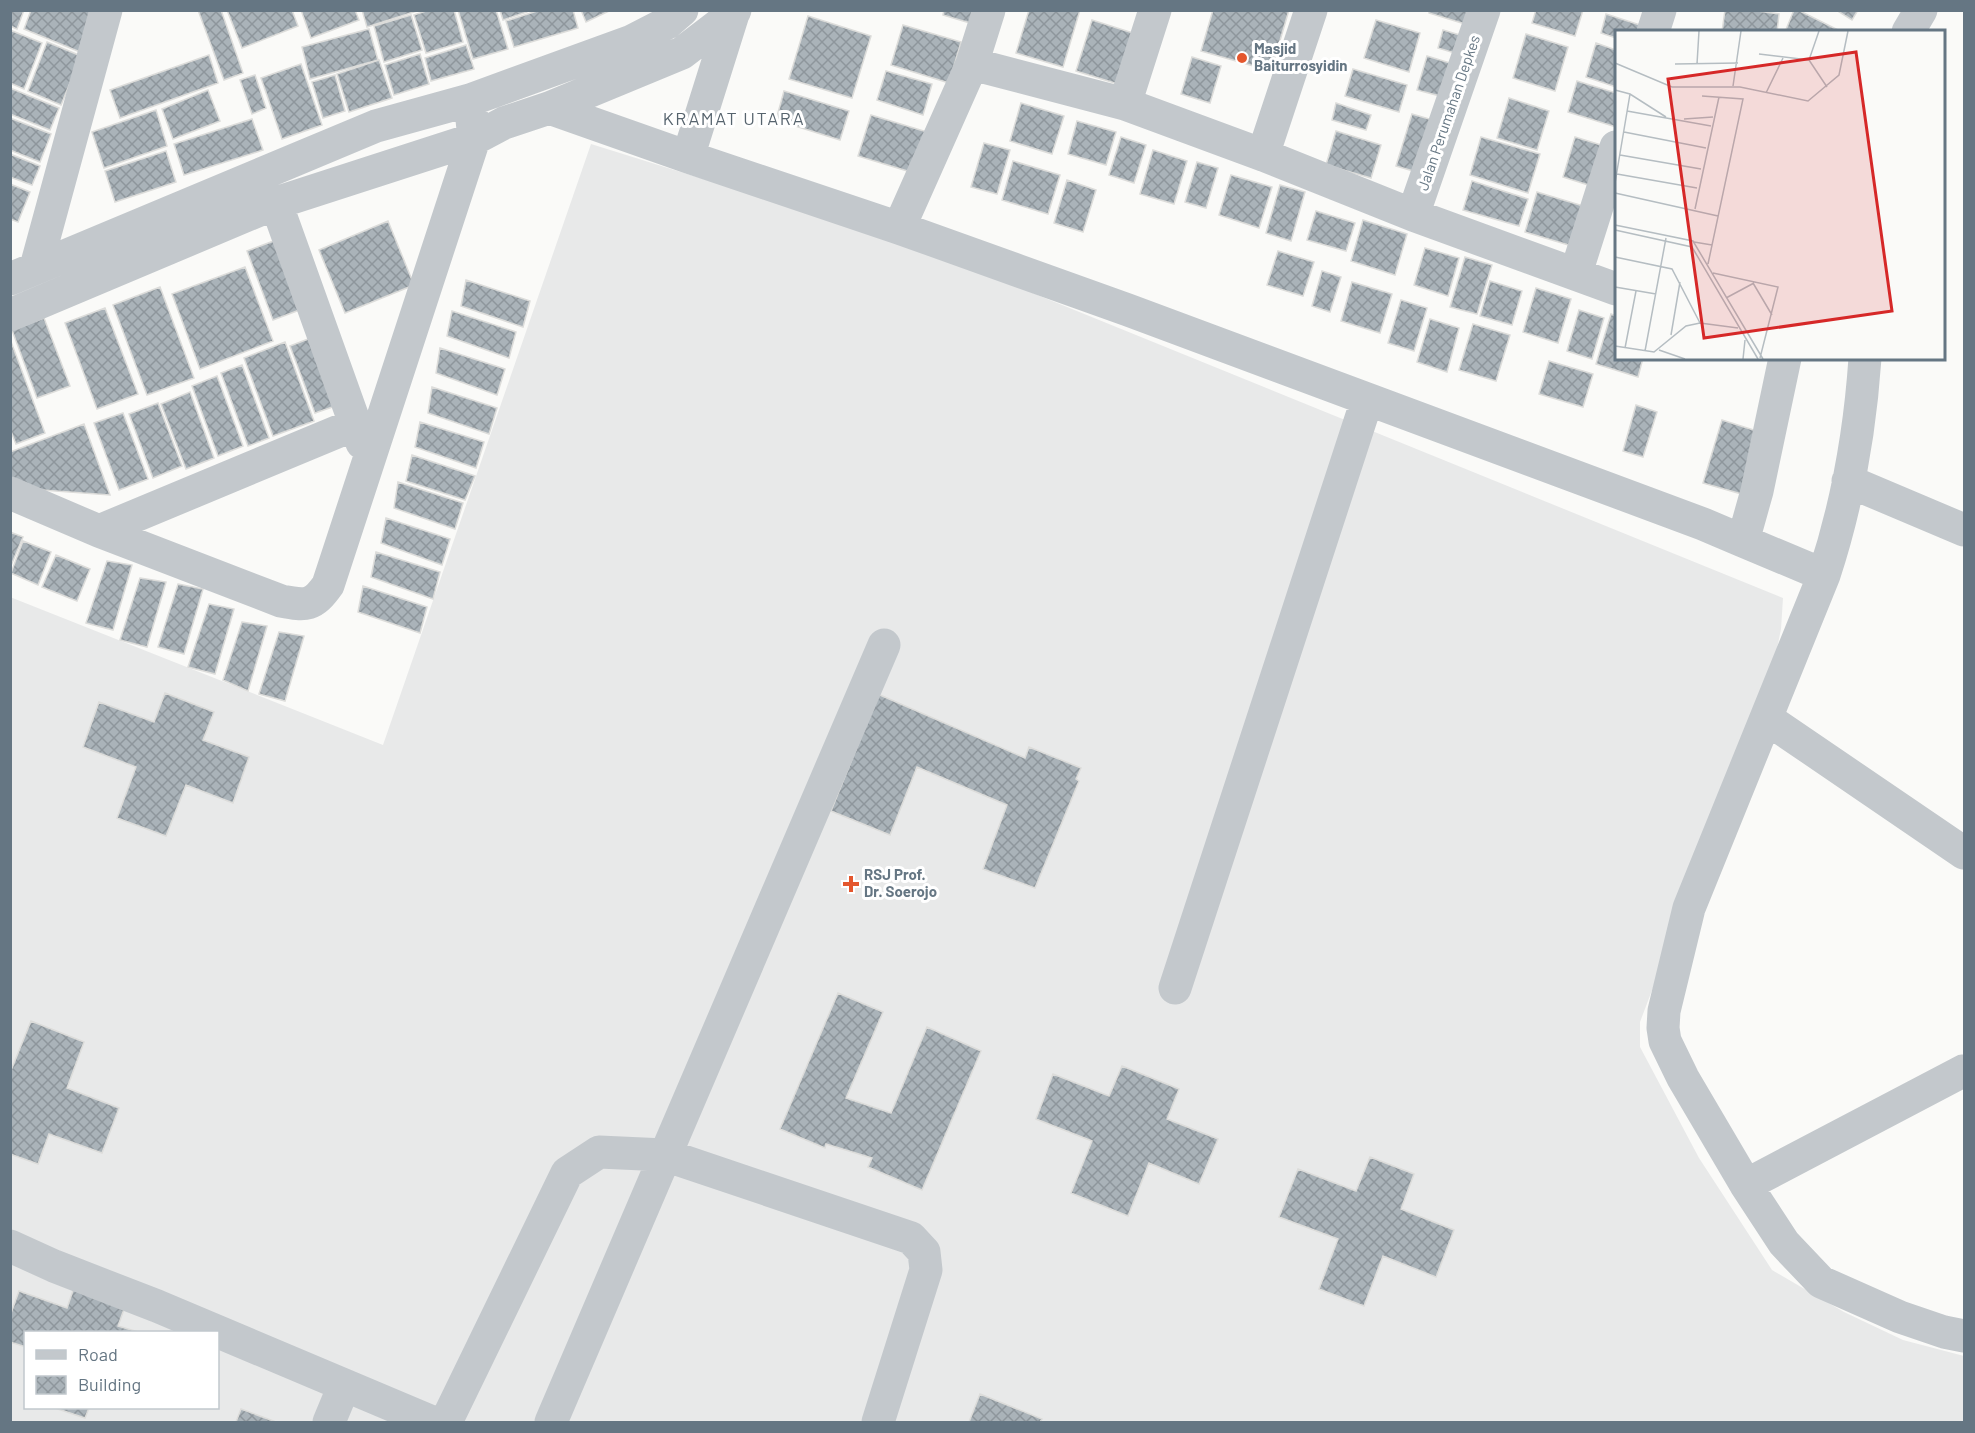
<svg xmlns="http://www.w3.org/2000/svg" width="1975" height="1433" font-family="Barlow,sans-serif">
	<defs>
		<pattern id="building-cross-hatch" width="8" height="8" patternUnits="userSpaceOnUse" patternTransform="scale(1.5)"><rect width="8" height="8" fill="#aab3b9"/><path d="M0 0l8 8M0 8l8-8" fill="none" stroke="#8e969c"/></pattern>
	</defs>
	<rect width="100%" height="100%" fill="#fafaf8"/>
	<path fill="#e8e9e9" fill-rule="evenodd" d="M591,144l321,100 871,354 -2,31 -9,44 -132,349v25l59,111 73,112 72,42 59,28 61,16v66h-1953l-1,-825 373,148zM26,1332h192v76h-192z"/>
	<path fill="url(#building-cross-hatch)" stroke="#dcdcda" stroke-width="1.5" d="M10,10h14l-7,19 -7,-3z
		M31,10h66l-17,42 -56,-23z
		M198,10h23l22,63 -19,7z
		M227,10h65l6,16 -56,22z
		M301,10h54l4,10 -48,18z
		M362,10h54l1,1 -50,16z
		M429,10h25l9,32 -37,11 -12,-38z
		M458,10h38l12,39 -35,10z
		M500,10h27v2l-24,8z
		M540,10h33l5,18 -64,19 -8,-26z
		M581,10h30l-25,12z
		M944,10h30l-4,13 -27,-8z
		M1029,10h51l-17,57 -47,-14z
		M1213,10h76l-18,61 -70,-20z
		M1429,10h40l-4,14 -36,-11z
		M1536,10h47l-8,26 -43,-13z
		M1725,10h26l28,4 -2,18h-55z
		M1794,10h4l42,21 -55,1z
		M1836,10h22l-6,10z
		M1606,14l37,12 -2,6h-25v6l-15,-5z
		M411,15l11,35 -38,12 -10,-36z
		M808,16l63,20 -19,62 -63,-19z
		M1092,20l44,14 -15,51 -45,-14z
		M1376,20l44,13 -11,39 -45,-14z
		M903,25l58,17 -12,41 -58,-18z
		M369,29l9,31 -68,19 -8,-32z
		M10,30l32,13 -18,46 -14,-6z
		M1443,30l27,8 -5,18 -27,-8z
		M1526,34l42,13 -13,44 -42,-13z
		M47,42l34,14 -20,49 -33,-14z
		M1596,43l20,7v37l-30,-10z
		M466,45l8,24 -43,12 -6,-23z
		M420,54l9,30 -35,11 -9,-30z
		M209,55l9,28 -98,35 -10,-28z
		M1427,56l23,7 -10,33 -23,-6z
		M1192,57l29,9 -11,37 -29,-9z
		M379,60l13,38 -43,14 -12,-38z
		M301,64l21,61 -40,14 -21,-61z
		M1353,69l54,16 -8,27 -54,-16z
		M886,71l46,13 -9,31 -46,-15z
		M255,75l11,33 -14,6 -12,-34z
		M335,75l10,36 -22,7 -11,-36z
		M1577,81l39,12v34l-48,-15z
		M10,88l49,20 -9,22 -40,-16z
		M208,90l12,31 -47,18 -11,-30z
		M784,91l65,20 -9,29 -64,-20z
		M1509,98l40,13 -12,39 -40,-12z
		M1021,103l43,13 -12,38 -42,-13z
		M1336,103l35,12 -5,15 -34,-10z
		M156,110l11,36 -63,22 -12,-36z
		M1412,114l24,7 -16,52 -24,-7z
		M871,115l56,17 -13,41 -56,-17z
		M10,118l41,16 -11,28 -30,-12z
		M252,119l11,31 -79,25 -10,-31z
		M1077,121l39,11 -10,33 -38,-11z
		M1336,131l45,14 -10,33 -45,-13z
		M1121,137l25,8 -12,38 -25,-8z
		M1481,137l59,17 -12,39 -58,-18z
		M1575,137l39,12 -13,40 -38,-12z
		M984,143l26,7 -13,44 -26,-7z
		M1153,150l34,11 -13,43 -34,-10z
		M166,151l10,31 -61,20 -10,-31z
		M10,154l30,12 -8,19 -22,-8z
		M1013,161l47,14 -12,39 -46,-14z
		M1197,162l21,6 -12,40 -21,-6z
		M1231,175l41,12 -13,41 -40,-13z
		M1067,180l29,10 -13,42 -29,-9z
		M1472,181l56,18 -9,27 -56,-16z
		M10,184l20,8 -12,30 -8,-3z
		M1280,185l25,7 -14,49 -25,-8z
		M1537,192l56,17 -11,40 -57,-17z
		M1316,211l39,12 -9,28 -39,-11z
		M1363,220l44,14 -12,41 -44,-14z
		M388,221l26,64 -69,28 -26,-63z
		M284,237l26,69 -37,14 -26,-69z
		M1425,248l34,10 -11,38 -34,-11z
		M1278,251l36,11 -11,34 -36,-11z
		M1465,257l27,8 -15,49 -27,-7z
		M245,267l28,74 -73,28 -28,-75z
		M1322,271l19,6 -11,35 -18,-6z
		M466,280l64,21 -7,26 -62,-21z
		M1490,281l32,10 -10,34 -32,-9z
		M1352,282l40,12 -12,39 -39,-12z
		M160,287l34,91 -47,17 -34,-90z
		M1536,288l35,11 -13,44 -35,-11z
		M1401,300l26,8 -13,43 -26,-8z
		M105,308l33,86 -41,15 -32,-86z
		M1579,310l25,8 -12,41 -25,-8z
		M452,311l64,21 -7,26 -62,-22z
		M1611,314l5,2v42h27l-5,19 -42,-13z
		M44,318l26,68 -33,12 -25,-68z
		M1430,319l29,9 -12,44 -30,-10z
		M1473,324l37,11 -14,46 -37,-11z
		M316,336l25,68 -26,9 -25,-67z
		M10,339l35,94 -29,11 -6,-15z
		M285,342l29,79 -41,15 -29,-78z
		M440,348l65,21 -8,26 -61,-22z
		M1549,361l44,13 -10,33 -44,-13z
		M242,365l27,73 -21,8 -27,-73z
		M217,376l26,70 -25,10 -26,-70z
		M432,387l65,21 -8,26 -61,-21z
		M190,392l24,66 -28,11 -25,-65z
		M158,403l24,63 -29,12 -24,-64z
		M1636,405l21,7 -14,45 -20,-6z
		M123,413l25,66 -29,11 -25,-67z
		M1722,420l41,13 -18,62 -42,-12z
		M420,422l64,20 -8,26 -61,-21z
		M84,424l26,71 -95,-7 -5,-11v-25z
		M412,455l63,21 -10,24 -59,-19z
		M398,482l65,21 -8,26 -61,-21z
		M386,518l64,21 -8,26 -61,-22z
		M10,532l13,5 -13,31z
		M23,541l28,11 -13,33 -27,-12z
		M376,552l64,20 -7,27 -62,-22z
		M56,555l34,14 -13,32 -35,-14z
		M107,561l25,4 -19,65 -27,-7z
		M140,578l26,4 -19,65 -27,-7z
		M178,584l25,5 -19,65 -26,-7z
		M363,586l64,21 -7,26 -62,-21z
		M209,604l25,5 -19,65 -27,-7z
		M242,622l25,4 -19,65 -25,-11z
		M279,632l25,4 -19,65 -26,-7z
		M873,692l152,66 4,-11 52,21 -5,11 3,2 -44,107 -52,-19 24,-64 -90,-38 -27,68 -59,-24 28,-69z
		M165,693l49,19 -11,28 46,17 -16,46 -47,-18 -20,51 -49,-18 19,-51 -53,-20 16,-45 55,20z
		M838,993l45,19 -37,86 45,15 36,-86 54,24 -59,139 -54,-23 4,-9 -46,-14 -1,4 -45,-19z
		M31,1021l53,21 -17,46 52,20 -17,45 -53,-19 -11,30 -28,-10v-87l2,1z
		M1122,1066l57,23 -12,30 51,20 -19,45 -50,-21 -21,53 -57,-23 21,-52 -56,-22 17,-45 56,22z
		M1370,1157l44,17 -13,35 53,21 -18,47 -53,-21 -19,50 -45,-17 19,-50 -59,-22 19,-48 58,22z
		M77,1279l51,19 -10,28 20,6h-112v15l-16,-5v-26l9,-25 48,17z
		M980,1394l62,25 -2,3h-71z
		M55,1408h34l-4,10z
		M241,1409l35,13h-40z"/>
	<g fill="none" stroke-linecap="round" stroke-linejoin="round">
		<path stroke="#c3c8cc" stroke-width="33" d="M1653,32l7,-22
			M1908,32l13,-22
			M972,64l153,40 138,51 150,60 203,74
			M1125,104l30,-94
			M549,108l139,49 211,71 229,82 575,214 40,17 14,-50 28,-133
			M1263,155l48,-145
			M688,157l45,-143
			M276,203l86,240
			M1413,215l71,-205
			M899,228l73,-164 17,-54
			M36,267l70,-257
			M1576,273l40,-126
			M10,279l366,-153 94,-26 162,-59 35,-18 15,-13
			M10,315l266,-112 198,-64 30,-16 45,-15 133,-55 51,-39 2,-4
			M1865,358c-5,74 -18,147 -41,217l-135,333 -25,103 -1,17 2,13 18,37 63,107 38,58 37,39 79,35 44,15 20,4
			M1848,481l116,49
			M10,493l89,38 182,70c26,5 32,5 47,-16l146,-446 -4,-39
			M99,531l257,-107
			M1743,541l81,34
			M1766,718l198,135
			M1175,988l192,-588
			M1746,1185l217,-114
			M10,1246l44,20 103,40 275,116
			M329,1422l15,-36
			M446,1422l121,-249 32,-21 66,3 246,83 13,14 2,18 -48,152
			M551,1422l333,-777"/>
	</g>
	<g fill="#e4572e" stroke="#fff" stroke-width="2">
		<circle cx="1242" cy="58" r="6"/>
		<path d="M848 875h6v6h6v6h-6v6h-6v-6h-6v-6h6z"/>
	</g>
	<g text-anchor="middle" stroke-width="6" stroke-linejoin="round" paint-order="stroke">
		<g font-size="15" font-weight="bold" fill="#657683" stroke="#fff" text-anchor="start">
			<text x="1254" y="54">Masjid<tspan x="1254" dy="17">Baiturrosyidin</tspan></text>
			<text x="864" y="880">RSJ Prof.<tspan x="864" dy="17">Dr. Soerojo</tspan></text>
		</g>
		<g font-size="15" fill="#657683" stroke="#fff">
			<text transform="translate(1449 113) rotate(-71)" y="5">Jalan Perumahan Depkes</text>
		</g>
		<g font-size="18" letter-spacing="1.5" fill="#57646e" stroke="#fff">
			<text x="734" y="125">KRAMAT UTARA</text>
		</g>
	</g>
	<g transform="translate(1615 30)">
		<rect width="330" height="330" fill="#fafaf8"/>
		<path fill="none" stroke="#b5bdc2" stroke-width="1.5" d="M144,24l50,6 10,-29M194,30l18,27M0,33l57,24h68l68,14 31,-26 9,-44M60,34l63,-1M82,34l2,-33M118,56l8,-55M0,60l15,4 36,23M151,63l17,-35M87,66l41,3 -35,165M12,81l84,15M69,89l29,-2M9,102l82,16M5,125l81,14M2,144l80,14M0,153l15,-89M0,163l103,23M80,179l24,-112M0,195l78,16 70,118M0,200l77,17 66,112M79,212l18,3M0,227l57,12 28,54M98,243l65,14 -18,71M138,253l19,32M0,257l41,7M111,268l28,-15M56,305l9,-53M0,316l39,6 32,-26 14,-3 38,5M10,318l11,-57M44,320l26,9M30,321l21,-113M128,329l2,-19"/>
		<path fill="#d62828" fill-opacity="0.15" stroke="#d62828" stroke-width="3" d="M241,22l36,259 -188,27 -36,-259z"/>
		<rect width="330" height="330" fill="none" stroke="#657683" stroke-width="3"/>
	</g>
	<rect width="1975" height="1433" fill="none" stroke="#657683" stroke-width="24"/>
	<rect x="24" y="1331" width="195" height="78" fill="#ffffff" stroke="#c1c8cd" stroke-width="1.5"/>
	<rect x="36" y="1350" width="30" height="9" fill="#c3c8cc" stroke="#c1c8cd" stroke-width="1.5"/>
	<text x="78" y="1361" font-size="18" fill="#657683">Road</text>
	<rect x="36" y="1376" width="30" height="18" fill="url(#building-cross-hatch)" stroke="#c1c8cd" stroke-width="1.5"/>
	<text x="78" y="1391" font-size="18" fill="#657683">Building</text>
</svg>
